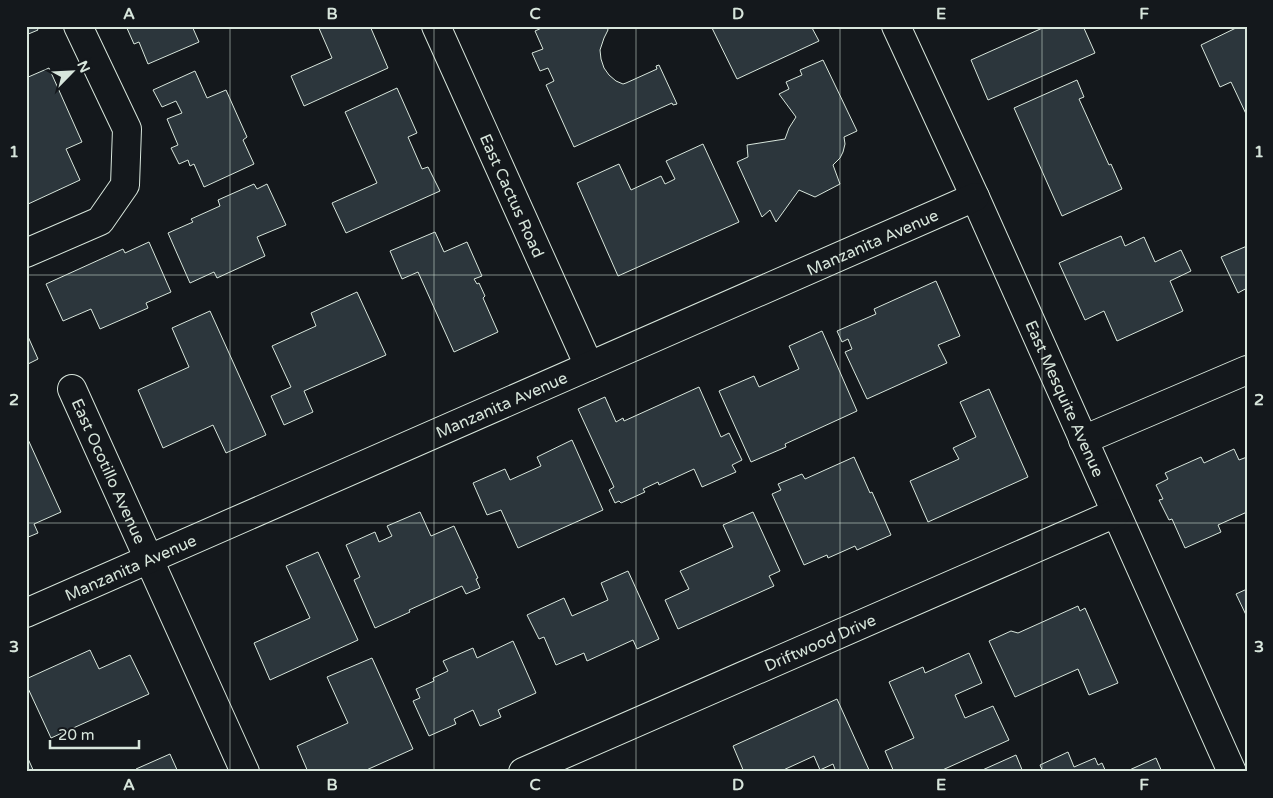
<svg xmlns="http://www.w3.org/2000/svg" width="1273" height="798" font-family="'Varela Round',sans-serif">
	<rect width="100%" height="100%" fill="#14181c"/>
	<path fill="#2c363c" stroke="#d8e6dc" d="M26,26h10l2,4 -12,5z
		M126,26h66l7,16 -51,22 -9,-22 -5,2z
		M318,26h52l18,42 -84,38 -13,-30 41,-18z
		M546,26h61l1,4 -4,8 -4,12 1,9 3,9 5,7 7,6 7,3 3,-1 31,-14 -1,-3 3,-1 18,39 -4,1 -1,-2 -98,44 -28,-62 8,-4 -6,-13 -8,3 -8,-18 11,-4 -8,-18z
		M711,26h46v1l3,-1h51l8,15 -82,38z
		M1047,26h36l12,27 -107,47 -17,-40z
		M1240,26h7v90l-16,-34 -11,5 -19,-42z
		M823,60l34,71 -13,6 1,7 -2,8 -3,6 -7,7 7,19 -25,13 -16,-7 -23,32 -6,-12 -8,7 -25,-55 11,-5 -1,-12 38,-6 4,-11 7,-11 -17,-23 10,-5 -3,-7 16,-7 -2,-5z
		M49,68l33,74 -16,7 14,31 -54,25v-127z
		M195,71l12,27 19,-8 21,47 -4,3 11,24 -50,23 -10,-23 -4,2 -2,-6 -9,4 -8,-16 7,-3 -11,-26 15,-6 -6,-12 -14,6 -9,-17z
		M1077,80l7,17 -5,2 30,66 2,-1 11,25 -60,27 -48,-108z
		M397,88l20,45 -9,4 14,32 6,-2 12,24 -94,42 -14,-30 45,-20 -32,-71z
		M703,144l36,78 -121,54 -41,-93 42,-19 12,26 30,-14 4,8 10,-5 -9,-18z
		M254,184l3,5 10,-5 19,41 -29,12 8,19 -48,22 -3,-6 -24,11 -22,-50 25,-11 -2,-3 29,-13 -2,-6z
		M435,232l9,20 23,-10 15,34 -8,3 3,5 2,-1 6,13 -2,2 15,34 -44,20 -36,-80 -16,7 -12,-28z
		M1121,236l4,10 19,-9 11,25 26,-12 10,21 -21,10 13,30 -66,30 -13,-30 -19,9 -26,-57z
		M149,242l22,50 -25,11 2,5 -48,21 -9,-20 -28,12 -17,-37 77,-35 2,4z
		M1247,246v42l-9,5 -17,-36z
		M936,281l24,55 -22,9 9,18 -80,36 -22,-47 7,-3 -4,-10 -6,3 -5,-11 39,-17 -2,-5z
		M357,292l29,63 -82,36 9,21 -29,13 -13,-29 20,-9 -19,-41 44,-20 -5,-13z
		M210,311l56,124 -40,18 -13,-28 -50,23 -25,-58 51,-23 -17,-39z
		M822,331l35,80 -72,33 1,3 -35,15 -32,-71 35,-15 5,11 40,-18 -10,-23z
		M26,332l12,27 -12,6z
		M699,387l22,50 8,-4 13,27 -10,5 4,7 -34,15 -8,-18 -35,16 -1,-3 -15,7 2,3 -24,11 -2,-2 -4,2 -6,-13 5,-3 -36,-78 27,-12 11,25 7,-4 1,3z
		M989,389l39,88 -100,45 -18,-41 49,-22 -6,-11 23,-11 -16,-35z
		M26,435l35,77 -27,12 4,9 -12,5z
		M572,440l31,70 -85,38 -17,-38 -14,5 -14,-32 32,-14 5,11 31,-14 -4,-9z
		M1234,449l5,11 8,-3v55l-29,13 3,7 -36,16 -13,-29 -3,1 -10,-20 4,-1 -7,-14 12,-6 -3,-6 36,-16 3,6z
		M854,457l16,36 2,-1 19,43 -34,15 -2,-4 -27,12 -1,-3 -23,10 -32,-71 9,-4 -3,-6 24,-10 3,5z
		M420,512l11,24 23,-10 24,52 -2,1 4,9 -14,6 -4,-8 -53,24 1,2 -35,16 -21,-48 6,-3 -14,-32 29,-13 4,10 13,-6 -5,-10z
		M753,512l27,59 -11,5 5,10 -96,43 -13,-29 24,-11 -9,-18 53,-24 -10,-22z
		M318,552l40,88 -88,40 -16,-37 56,-25 -24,-52z
		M628,571l31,68 -22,10 -4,-9 -46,21 -3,-8 -28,12 -12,-28 -5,2 -12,-24 37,-17 8,18 36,-16 -7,-17z
		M1247,589v28l-11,-23z
		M1078,606l2,5 5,-3 33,75 -29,12 -11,-26 -63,28 -26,-56 22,-10 7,2z
		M513,641l23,52 -38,17 3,7 -21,9 -7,-16 -19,9 2,5 -27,12 -16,-35 7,-3 -4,-9 18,-8 -1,-3 15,-7 -5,-10 30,-13 4,10z
		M90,650l9,19 31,-14 19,39 -98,44 -25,-54v-5z
		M969,653l13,30 -27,12 10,23 28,-12 16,34 -71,32h-44l-9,-21 29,-13 -25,-56 34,-15 2,6z
		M372,658l41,91 -51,23h-54l-11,-26 51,-23 -21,-46z
		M837,699l33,73h-34l-3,-8 -13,6 -6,-14 -35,16h-35l-11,-26z
		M1068,752l6,15 21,-9 3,7 4,-2 4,9h-63l-3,-7z
		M26,754l8,18h-8z
		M170,754l8,18h-41l-1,-3z
		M1016,755l7,17h-45z
		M1156,758l6,14h-37z"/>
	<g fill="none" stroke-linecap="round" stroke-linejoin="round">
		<g stroke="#d8e6dc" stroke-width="30">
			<g id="minor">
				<path id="s1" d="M436,26l153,340"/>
				<path id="s2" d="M896,26l79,171 257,575"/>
				<path d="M26,253l74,-32 25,-36 2,-56 -49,-103"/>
				<path id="s3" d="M72,389l173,383"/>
				<path d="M1083,440l164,-70"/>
				<path id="s4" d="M26,613l949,-416"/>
				<path id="s5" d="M523,772l593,-259"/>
			</g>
		</g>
		<use href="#minor" stroke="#14181c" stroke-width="28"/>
	</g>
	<path fill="none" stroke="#d8e6dc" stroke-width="1" stroke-opacity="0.55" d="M230,26v746M434,26v746M636,26v746M840,26v746M1042,26v746M26,275h1221M26,523h1221"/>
	<g text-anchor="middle" stroke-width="4" stroke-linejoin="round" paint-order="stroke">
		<g font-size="16" fill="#d8e6dc" stroke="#14181c">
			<text dy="6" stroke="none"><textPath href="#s1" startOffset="186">East Cactus Road</textPath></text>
			<text dy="6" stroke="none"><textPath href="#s4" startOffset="924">Manzanita Avenue</textPath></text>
			<text dy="6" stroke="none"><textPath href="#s2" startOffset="409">East Mesquite Avenue</textPath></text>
			<text dy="6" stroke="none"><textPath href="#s4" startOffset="519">Manzanita Avenue</textPath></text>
			<text dy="6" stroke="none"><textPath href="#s3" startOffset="90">East Ocotillo Avenue</textPath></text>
			<text dy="6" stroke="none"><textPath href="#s4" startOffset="114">Manzanita Avenue</textPath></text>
			<text dy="6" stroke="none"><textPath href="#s5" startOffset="324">Driftwood Drive</textPath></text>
		</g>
	</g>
	<rect width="1273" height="798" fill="none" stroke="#14181c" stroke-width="55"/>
	<g transform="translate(72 72) rotate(66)" stroke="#14181c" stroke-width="4" paint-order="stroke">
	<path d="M0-4L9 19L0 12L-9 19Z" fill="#d8e6dc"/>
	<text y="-8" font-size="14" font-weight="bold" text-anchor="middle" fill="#d8e6dc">N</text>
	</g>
	<path d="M50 740v8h89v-8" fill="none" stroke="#d8e6dc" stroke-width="2.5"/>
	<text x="58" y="740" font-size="15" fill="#d8e6dc" stroke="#14181c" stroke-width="4" paint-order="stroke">20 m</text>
	<rect x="28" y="28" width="1218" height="742" fill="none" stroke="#d8e6dc" stroke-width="2"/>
	<g font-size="16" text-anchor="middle" font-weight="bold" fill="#d8e6dc">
		<text x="129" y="19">A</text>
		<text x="332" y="19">B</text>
		<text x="535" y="19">C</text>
		<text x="738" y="19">D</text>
		<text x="941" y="19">E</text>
		<text x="1144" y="19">F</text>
		<text x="14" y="157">1</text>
		<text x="1259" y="157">1</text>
		<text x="14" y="405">2</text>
		<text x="1259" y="405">2</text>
		<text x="14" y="652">3</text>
		<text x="1259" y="652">3</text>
		<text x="129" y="790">A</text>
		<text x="332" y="790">B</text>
		<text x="535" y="790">C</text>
		<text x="738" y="790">D</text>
		<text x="941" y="790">E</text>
		<text x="1144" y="790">F</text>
	</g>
</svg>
